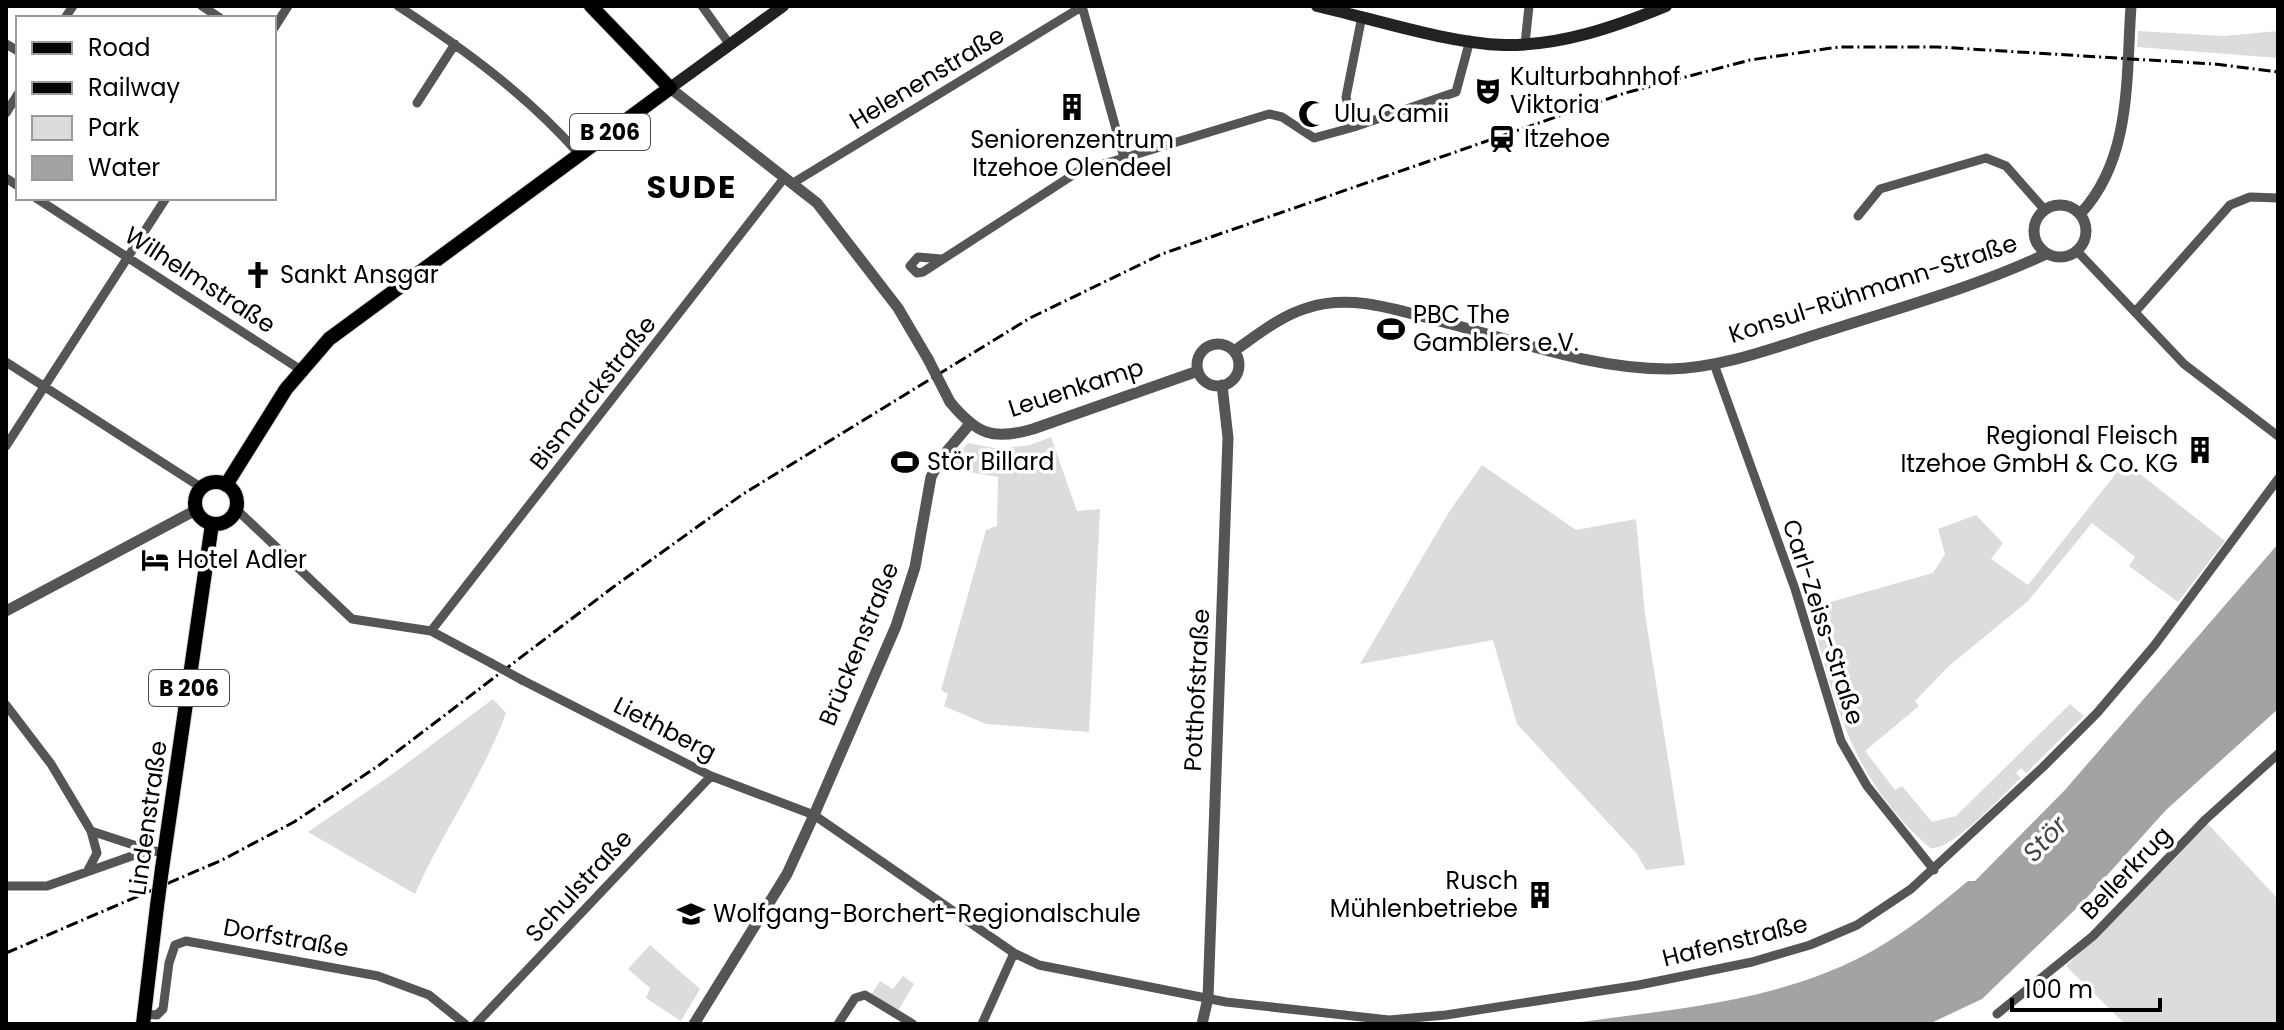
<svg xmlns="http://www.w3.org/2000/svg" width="2284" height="1030" font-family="Poppins,sans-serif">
	<rect width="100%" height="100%" fill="#fff"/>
	<path fill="#dcdcdc" d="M2138,31l86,5 54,-5v27l-141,-11z
		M1051,437l26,74 23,-2 -11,223 -103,-8 -42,-18 4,-12 -7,-4 45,-160 11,-4 1,-49 -52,-9 22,-25 31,6 31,-4z
		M2125,462l100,79 -47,61 -49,-36 6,-9 -43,-34 -64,78 -79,65 -34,35 4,5 -54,45 30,39 7,-4 30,36 24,-6 114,-112 14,12 -58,57 -5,-5 -5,5 5,5c-18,16 -69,74 -91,70 -80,-71 -94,-142 -121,-240l124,-35 12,-19 -7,-25 38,-14 27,28 -12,16 37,26z
		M1482,465l94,65 60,-11 9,95 40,251 -39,5 -9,-16 -120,-130 -24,-84 -133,24 89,-152z
		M493,699l13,14c-23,64 -64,119 -91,181l-107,-62 86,-59z
		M2208,824l70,75v125h-153l-59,-58z
		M650,945l50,44 -19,32 -35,-23 4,-10 -22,-19z
		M903,976l11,8 -16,27 -27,-16 9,-14 13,8z"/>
	<path fill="#a3a3a3" d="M2278,544v165l-112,101 -84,93 -100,96 -53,25h-363c104,-15 214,-21 308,-74 35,-20 64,-44 94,-69h7l89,-90z"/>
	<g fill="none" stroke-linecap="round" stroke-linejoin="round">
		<g stroke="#dbdbdb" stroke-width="16">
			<path id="primary" d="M195 503a21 21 0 1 1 42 0a21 21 0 1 1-42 0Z
				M226,485l60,-96 43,-50 341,-251 -79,-82
				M162,869l50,-345
				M143,1024l14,-118"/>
		</g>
		<path stroke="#555" stroke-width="9" d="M202,6l18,12
			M398,6c66,43 129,89 181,148
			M702,6l28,39
			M1082,6l42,152 145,-44 13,3 32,21 40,-11
			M1362,16l-16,81 8,30 102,-35 14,-52
			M65,18l8,-12
			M274,28l14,-22
			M6,44l12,7
			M1525,44l4,-38
			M417,103l38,-59
			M6,113l12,-19
			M6,178l12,8
			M793,183l290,-177
			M36,198l265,172
			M1858,216l22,-27 106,-31 20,8 38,43
			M2077,251l107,113 94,72
			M941,259l-23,-2 -8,9 7,7 6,-1 156,-101 45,-13
			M2135,312l95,-107 20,-8 28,1
			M6,362l196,126
			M1714,364l81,225 46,152 26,45 67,84
			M6,446l160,-248
			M236,509l116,110 79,12 60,32
			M431,631l354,-454
			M522,680l189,96 103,39 200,138 -32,71
			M6,705l45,59 40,67 58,19
			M87,872l10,-19 -6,-22
			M6,886h41l102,-36 16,3
			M1014,953l25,12 187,37 163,18 57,-5 193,-30 113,-23 58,-17 47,-20 54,-36 132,-122 54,-54 57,-67 124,-167
			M144,1014l13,1 6,-6 6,-46 6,-18 11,-4 192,35 51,19 36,29
			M1997,1014l96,-78 113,-117 72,-65
			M476,1024l235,-248
			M838,1024l17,-26 10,-3 48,29"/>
		<path stroke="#555" stroke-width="11" d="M670,88l147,115 81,105 30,51
			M2034 231a26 26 0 1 1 52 0a26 26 0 1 1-52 0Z
			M2081,213c51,-55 45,-136 50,-207
			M1197 365a21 21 0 1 1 42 0a21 21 0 1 1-42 0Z
			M1234,351c22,-15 46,-35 73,-43 46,-15 92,3 136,14 74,19 149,47 226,47 56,-1 112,-24 165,-40 71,-23 144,-43 212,-75
			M950,402c27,32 42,39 83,27l165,-58
			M6,611l190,-101
			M694,1024l93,-150 27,-59 82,-189 19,-59 16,-90 10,-19 28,-33
			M1202,1024l6,-26 20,-560 -6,-53"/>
		<path stroke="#222" stroke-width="12" d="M1317,6c57,13 130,37 187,39 56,1 111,-18 162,-39
			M670,88l113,-82"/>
		<use href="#primary" stroke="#000" stroke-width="14"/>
		<path stroke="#000" stroke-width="3" stroke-dasharray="12 4 2 4" stroke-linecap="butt" d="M6,953l216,-93 72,-38 84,-56 234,-178 131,-94 287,-176 132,-64 463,-161 125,-33 89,-13h99l276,17 64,8"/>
		<g stroke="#dbdbdb" stroke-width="16" stroke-linecap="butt">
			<path id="primary-bridge" d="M157,906l5,-37"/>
		</g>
		<path stroke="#555" stroke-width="9" d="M491,663l31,17"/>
		<path stroke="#555" stroke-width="11" d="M928,359l22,43"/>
		<use href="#primary-bridge" stroke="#000" stroke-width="14"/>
	</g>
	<defs>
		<g id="theatre-bare" transform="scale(2.16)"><path d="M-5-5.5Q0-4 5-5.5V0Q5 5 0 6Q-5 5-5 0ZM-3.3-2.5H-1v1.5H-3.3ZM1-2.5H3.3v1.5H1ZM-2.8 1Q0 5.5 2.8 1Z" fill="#000" stroke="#fff" stroke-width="2.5" paint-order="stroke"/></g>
		<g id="building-bare" transform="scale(2.16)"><path d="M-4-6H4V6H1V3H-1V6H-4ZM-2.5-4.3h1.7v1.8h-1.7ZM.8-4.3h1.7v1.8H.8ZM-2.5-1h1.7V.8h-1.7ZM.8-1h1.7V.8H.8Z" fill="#000" stroke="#fff" stroke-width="2.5" paint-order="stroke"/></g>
		<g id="mosque-bare" transform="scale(2.16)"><path d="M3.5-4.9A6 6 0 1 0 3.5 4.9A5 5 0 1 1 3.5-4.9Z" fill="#000" stroke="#fff" stroke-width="2.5" paint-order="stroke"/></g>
		<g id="station-bare" transform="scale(2.16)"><path d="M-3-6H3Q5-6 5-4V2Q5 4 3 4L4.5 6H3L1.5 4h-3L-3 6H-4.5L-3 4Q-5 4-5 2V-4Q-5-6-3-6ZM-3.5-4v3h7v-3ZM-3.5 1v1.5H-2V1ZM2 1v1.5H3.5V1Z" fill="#000" stroke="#fff" stroke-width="2.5" paint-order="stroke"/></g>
		<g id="church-bare" transform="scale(2.16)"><path d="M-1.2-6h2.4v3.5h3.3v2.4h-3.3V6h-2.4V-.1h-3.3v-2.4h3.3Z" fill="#000" stroke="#fff" stroke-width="2.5" paint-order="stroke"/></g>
		<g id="stadium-bare" transform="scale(2.16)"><path d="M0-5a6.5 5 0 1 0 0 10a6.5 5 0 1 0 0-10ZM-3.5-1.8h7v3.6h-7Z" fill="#000" stroke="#fff" stroke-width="2.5" paint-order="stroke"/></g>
		<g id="hotel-bare" transform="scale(2.16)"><path d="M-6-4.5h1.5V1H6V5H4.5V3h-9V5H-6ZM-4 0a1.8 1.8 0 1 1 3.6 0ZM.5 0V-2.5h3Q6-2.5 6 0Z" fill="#000" stroke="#fff" stroke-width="2.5" paint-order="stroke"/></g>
		<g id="school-bare" transform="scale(2.16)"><path d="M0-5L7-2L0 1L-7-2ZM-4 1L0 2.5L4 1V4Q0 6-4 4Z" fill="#000" stroke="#fff" stroke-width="2.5" paint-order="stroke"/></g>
	</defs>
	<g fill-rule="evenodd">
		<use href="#theatre-bare" x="1488" y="91"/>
		<use href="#building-bare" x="1072" y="107"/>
		<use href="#mosque-bare" x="1312" y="114"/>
		<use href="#station-bare" x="1502" y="139"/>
		<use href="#church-bare" x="258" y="275"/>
		<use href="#stadium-bare" x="1391" y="329"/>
		<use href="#building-bare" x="2200" y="450"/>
		<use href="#stadium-bare" x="905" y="462"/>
		<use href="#hotel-bare" x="155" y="560"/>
		<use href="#building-bare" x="1540" y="895"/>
		<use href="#school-bare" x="691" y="914"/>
	</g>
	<g text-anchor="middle" stroke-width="7" stroke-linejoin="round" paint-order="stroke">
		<g fill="#fff" stroke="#4c4c4c" stroke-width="2">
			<rect x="570" y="114" width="80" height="36" rx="6"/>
			<rect x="149" y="670" width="80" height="36" rx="6"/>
		</g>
		<g font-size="22" font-weight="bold" fill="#000">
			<text x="610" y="140">B 206</text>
			<text x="189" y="696">B 206</text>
		</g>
		<g font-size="24" fill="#000" stroke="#fff" text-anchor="start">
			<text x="1510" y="85">Kulturbahnhof<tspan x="1510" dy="28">Viktoria</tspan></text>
			<text x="1334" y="122">Ulu Camii</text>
			<text x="1524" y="147">Itzehoe</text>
			<text x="1072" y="148" text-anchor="middle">Seniorenzentrum<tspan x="1072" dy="28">Itzehoe Olendeel</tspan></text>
			<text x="280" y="283">Sankt Ansgar</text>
			<text x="1413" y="323">PBC The<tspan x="1413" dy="28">Gamblers e.V.</tspan></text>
			<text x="2178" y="444" text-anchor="end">Regional Fleisch<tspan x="2178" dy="28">Itzehoe GmbH &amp; Co. KG</tspan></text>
			<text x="927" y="470">Stör Billard</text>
			<text x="177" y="568">Hotel Adler</text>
			<text x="1518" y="889" text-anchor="end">Rusch<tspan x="1518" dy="28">Mühlenbetriebe</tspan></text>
			<text x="713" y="922">Wolfgang-Borchert-Regionalschule</text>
		</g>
		<g font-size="24" fill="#000" stroke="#fff">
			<text transform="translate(927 78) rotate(-31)" y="8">Helenenstraße</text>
			<text transform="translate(200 280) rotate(33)" y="8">Wilhelmstraße</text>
			<text transform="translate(1873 289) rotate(-18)" y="8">Konsul-Rühmann-Straße</text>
			<text transform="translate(1076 388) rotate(-18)" y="8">Leuenkamp</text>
			<text transform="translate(593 393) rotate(-52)" y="8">Bismarckstraße</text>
			<text transform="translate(1823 622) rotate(72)" y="8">Carl-Zeiss-Straße</text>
			<text transform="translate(859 644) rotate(-68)" y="8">Brückenstraße</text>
			<text transform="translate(1197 690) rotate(-87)" y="8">Potthofstraße</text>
			<text transform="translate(665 729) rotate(27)" y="8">Liethberg</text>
			<text transform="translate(148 818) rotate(-82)" y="8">Lindenstraße</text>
			<text transform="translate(2126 873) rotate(-46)" y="8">Bellerkrug</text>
			<text transform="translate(579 886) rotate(-47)" y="8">Schulstraße</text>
			<text transform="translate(286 938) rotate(10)" y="8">Dorfstraße</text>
			<text transform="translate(1735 941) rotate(-14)" y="8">Hafenstraße</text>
		</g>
		<g font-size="26" font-style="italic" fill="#444" stroke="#fff">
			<text transform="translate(2045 839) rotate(-47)" y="9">Stör</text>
		</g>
		<g font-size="32" font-weight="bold" letter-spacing="2" fill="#000" stroke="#fff">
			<text x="692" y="198">SUDE</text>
		</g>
	</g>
	<rect width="2284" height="1030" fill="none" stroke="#000000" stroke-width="16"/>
	<rect x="16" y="16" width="260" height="184" fill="#ffffff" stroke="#999999" stroke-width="2"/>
	<rect x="32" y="42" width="40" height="12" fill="#000000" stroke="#999999" stroke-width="2"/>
	<text x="88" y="56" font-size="24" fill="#000000">Road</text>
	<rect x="32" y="82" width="40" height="12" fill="#000000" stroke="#999999" stroke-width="2"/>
	<text x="88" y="96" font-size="24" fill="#000000">Railway</text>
	<rect x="32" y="116" width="40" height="24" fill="#dcdcdc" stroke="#999999" stroke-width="2"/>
	<text x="88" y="136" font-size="24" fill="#000000">Park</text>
	<rect x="32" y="156" width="40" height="24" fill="#a3a3a3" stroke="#999999" stroke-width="2"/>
	<text x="88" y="176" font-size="24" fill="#000000">Water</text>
	<path d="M2012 998v12h148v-12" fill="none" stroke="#000000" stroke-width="4"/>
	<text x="2024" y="998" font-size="24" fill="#000000" stroke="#ffffff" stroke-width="6" paint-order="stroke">100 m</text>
</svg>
